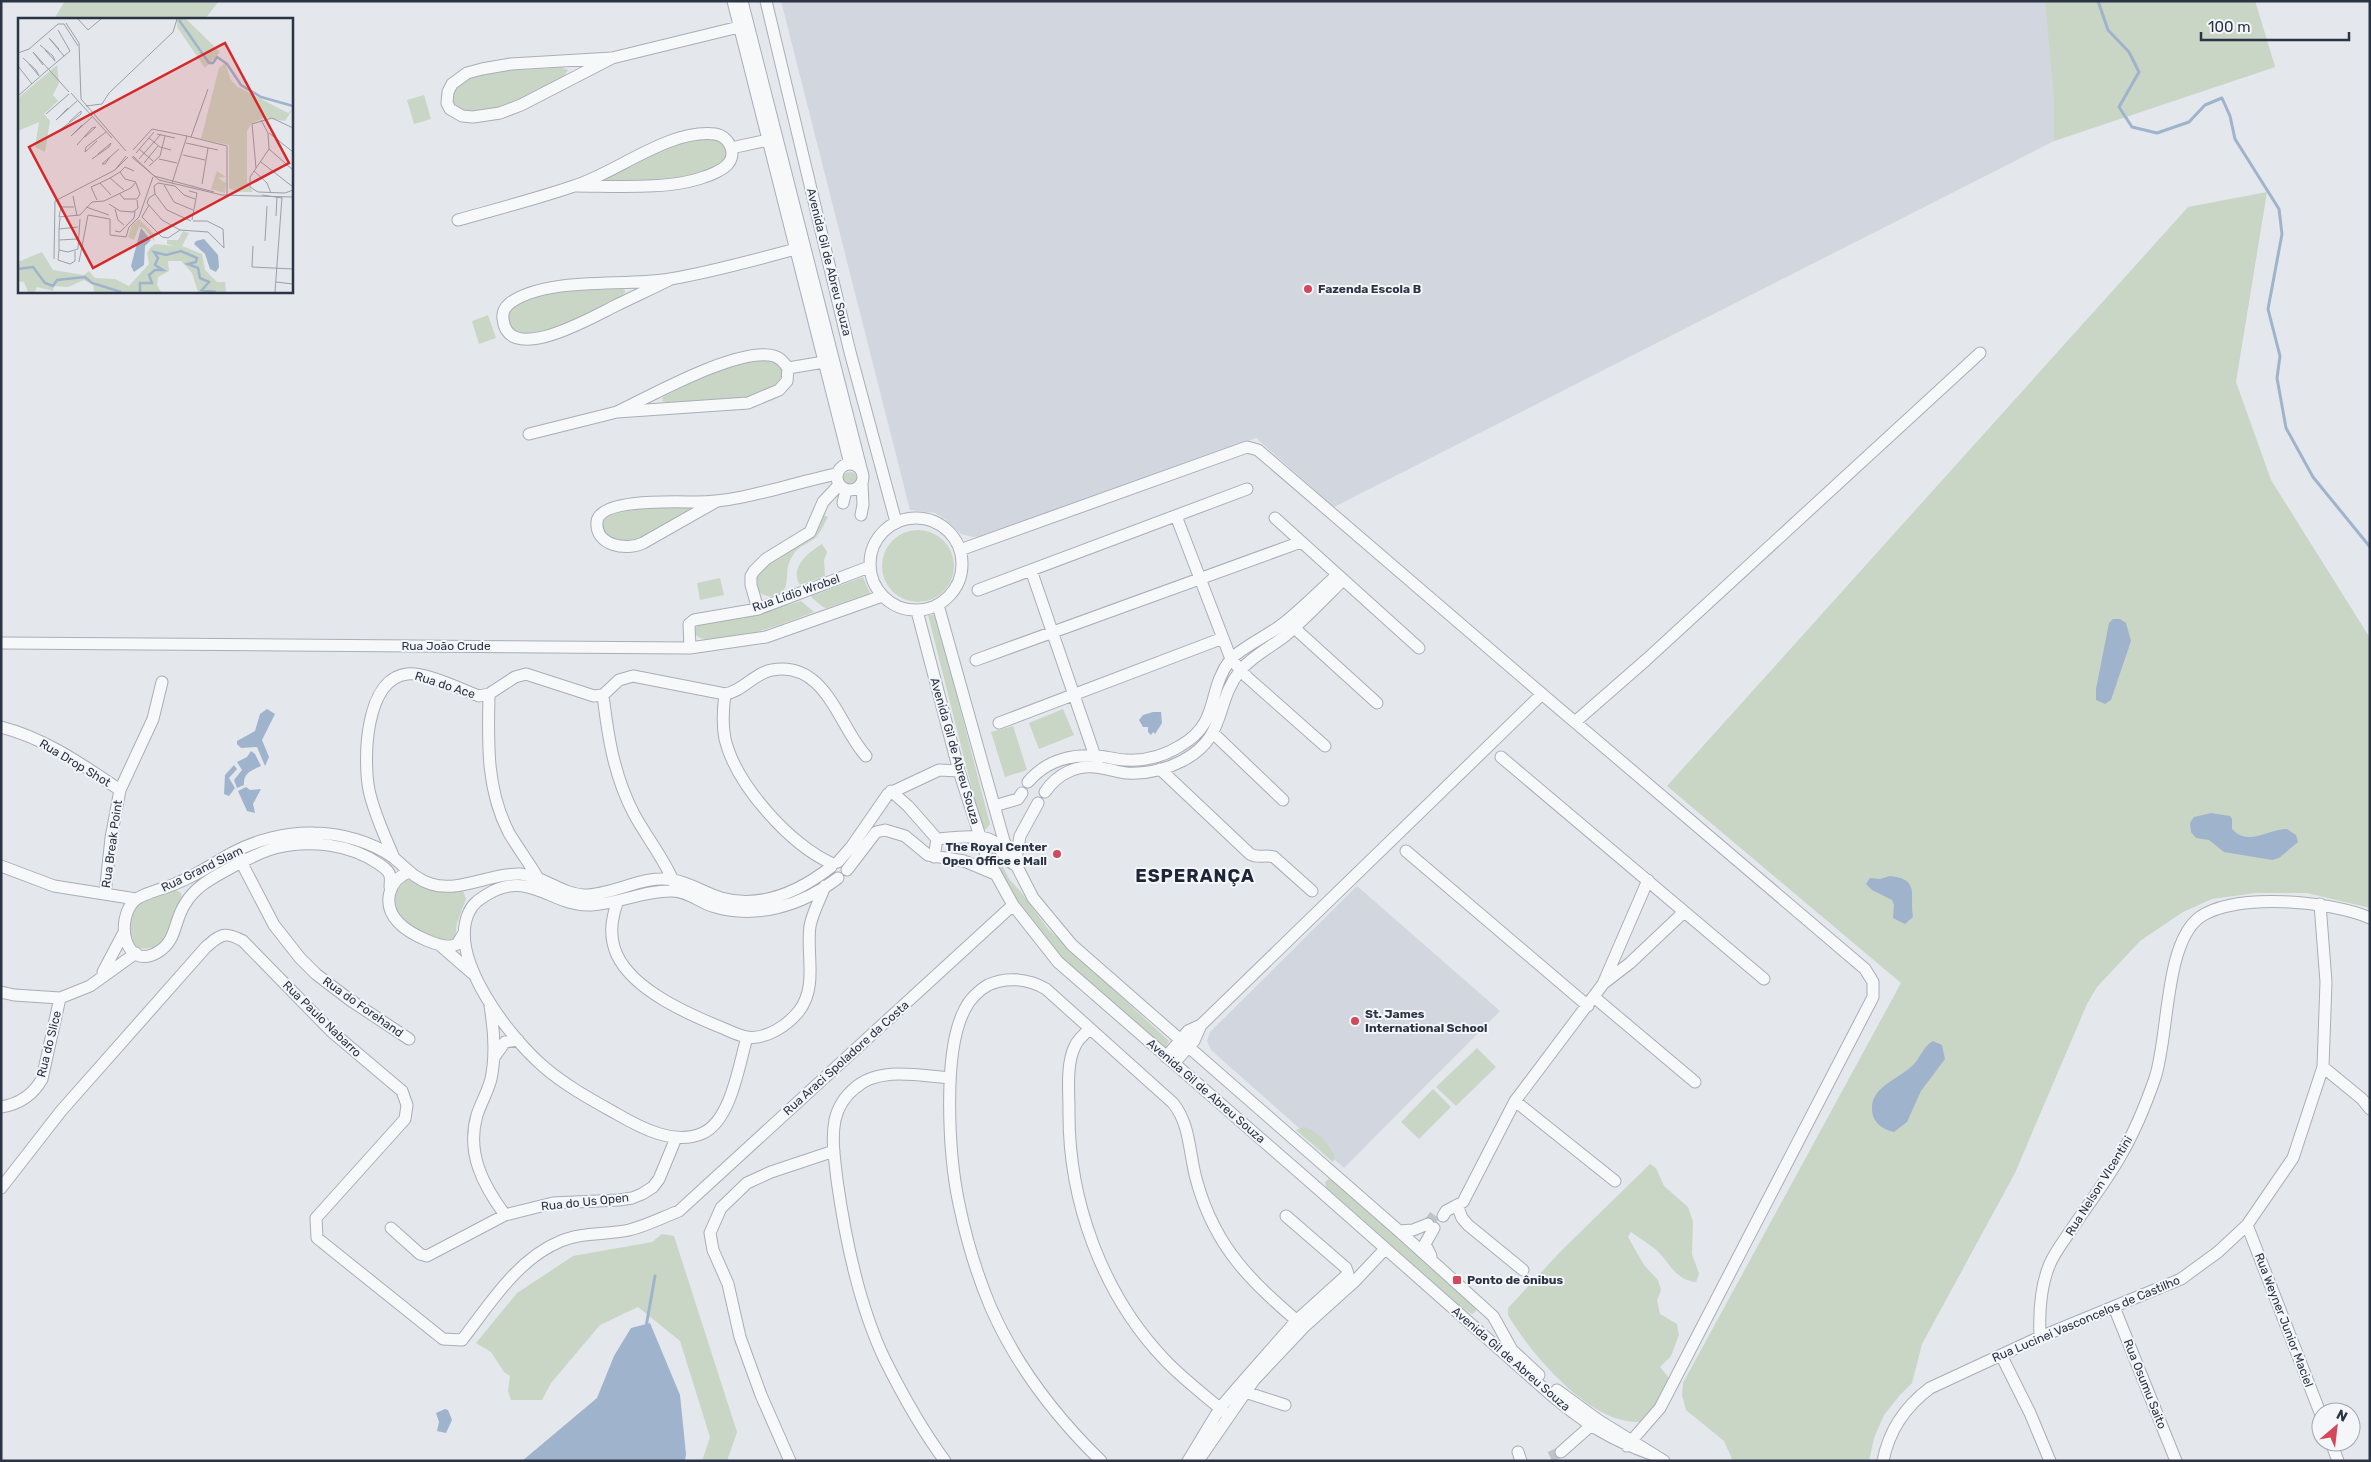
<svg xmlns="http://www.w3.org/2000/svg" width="2371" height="1462" font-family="Rubik,sans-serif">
	<rect width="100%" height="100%" fill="#e4e7ec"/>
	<path fill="#d2d6de" d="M781,1h1474l20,66 -221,74 -720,366 -78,-69 -269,98 -14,1 -12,-3 -16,-15 -10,-6 -25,-3z
		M1357,886l143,125 -156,157 -133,-118 -4,-9 3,-9z"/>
	<path fill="#c9d6c5" d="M65,1h154l-14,18h-151z
		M2045,1h210l20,66 -221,74v-43z
		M561,67l7,3 -4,6c-25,14 -51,33 -80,36 -15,1 -41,-2 -28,-23 3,-5 5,-8 11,-10 30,-13 62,-7 94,-12z
		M424,95l7,24 -17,5 -7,-24z
		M702,138c12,0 19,1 25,13l-4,13 -43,16 -74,2v-4l60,-32z
		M2267,192l-31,190 35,98 99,158v270l-63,-15h-51l-44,6 -29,13 -43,29 -43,46 -10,17 -72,169 -93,171 -10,39 -12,12 -16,20 -10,23 -5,23h-136l-9,-20 -38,-31 -4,-15 1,-12 218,-400 -234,-197 521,-579z
		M622,289l3,1v3l-5,4c-32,14 -69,47 -107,35l-5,-15v-7c39,-22 71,-19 114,-21z
		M488,315l8,23 -17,6 -7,-23z
		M757,360c11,1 18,0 25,10l-2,12c-10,8 -25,16 -38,18 -14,2 -70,6 -80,1l1,-4c31,-15 60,-32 94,-37z
		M842 480a8 8 0 1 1 16 0a8 8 0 1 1-16 0Z
		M654,505l39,2v3l-36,18 -24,16 -12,2 -17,-11 -3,-12 8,-11z
		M822,514l6,3c-4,7 -8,17 -14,22 -7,5 -14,7 -19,13 -12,17 -5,21 -10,36 -4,12 -26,11 -29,-2 -4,-22 47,-41 60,-55 4,-4 4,-12 6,-17z
		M882 566a36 36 0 1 1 72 0a36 36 0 1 1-72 0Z
		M822,544l5,8 -3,8 1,16 -25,9c-11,-18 9,-33 22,-41z
		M863,577l7,16 -43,15 -4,-1 -11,-9 -1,-2z
		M720,578l4,17 -24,5 -3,-17z
		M801,601l13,11c-21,8 -103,41 -119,22l1,-7 7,-4 42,-5z
		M928,615h7l3,8 52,201 -4,5h-4z
		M1063,709l11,26 -35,14 -10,-26z
		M1013,726l14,44 -22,7 -14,-45z
		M992,843l17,36 12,13 27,37 121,112 -4,8c-37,-36 -86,-69 -119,-108 -23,-29 -42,-60 -58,-94z
		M404,878l24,9 35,4 3,8 -9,24 -2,16 -11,4 -37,-17 -13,-19 1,-18z
		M176,890l5,3 1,6 -7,10 -11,33c-16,10 -38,11 -36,-14 0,-9 5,-19 8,-27z
		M1477,1048l19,19 -40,39 -20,-19z
		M1433,1089l18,18 -32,32 -18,-17z
		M1304,1127c13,3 27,18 31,31l-2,4 -37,-32z
		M1650,1164l6,4 8,18 24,21 5,15 -1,32 7,20 -3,8c-22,-2 -27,-22 -42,-34 -7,-5 -16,-11 -23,-16l-3,5 16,28 14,15 3,10 -4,10 3,14 17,10 2,11 -8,21 -11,11 9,11 -9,24 -21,20c-49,2 -108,-68 -131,-107v-7l53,-57z
		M1330,1178l142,125 5,5 -2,4 -3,2 -10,-6 -136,-121 -1,-5z
		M662,1234l12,2 63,196 -10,29h-25l8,-24 -30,-96 -42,-34 -38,18 -49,58 -9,17h-31l-3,-9 2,-15 -6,-4 -13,-20 -15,-9 41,-50 56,-37 79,-14z"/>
	<path fill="#9fb4cc" d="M2113,619h7l6,4 5,18 -20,59 -6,4 -9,-4v-11l13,-66z
		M267,709l8,5 -13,26 7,17 -4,9 -8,-19 -16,1 -4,-4v-3l18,-10 5,-17z
		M1153,712h8l1,11 -7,11 -2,-2 -2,3 -3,-3v-5h-5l-4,-7 4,-5z
		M251,751l4,3 6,12c-9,4 -18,7 -17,19l-7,3 -3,-8 8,-10 -5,-8 10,-5z
		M234,765l3,4 -8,9 6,10 -6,8 -5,-2 1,-19z
		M246,787l4,3 11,-1 -8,15 2,9 -8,-2 -9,-20z
		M2211,813l19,3 2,3v10c16,18 36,0 55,0l9,6 2,7 -19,16 -7,2 -48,-8 -15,-12 -13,-2 -5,-6 -1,-9 4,-6z
		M1890,876c31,3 19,20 23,41l-8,7 -12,-6 1,-13 -2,-5 -20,-10 -6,-6 4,-6 10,1z
		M1933,1041l9,4 3,14 -24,32 -14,31 -13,10c-9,-2 -18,-7 -21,-16 -7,-27 22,-35 38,-49 9,-7 11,-20 22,-26z
		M650,1323l30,72 6,59 -1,7h-163l75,-63 17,-42 17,-28z
		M445,1409l3,1 4,10 -6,13 -9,-2 2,-9 -3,-9z"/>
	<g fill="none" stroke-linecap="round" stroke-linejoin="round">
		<path stroke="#9fb4cc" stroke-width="3" d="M2098,1l10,29 21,22 10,20 -20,35 13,20 25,6 32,-11 16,-17 17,-7 8,18 5,23 44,70 3,25 -14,75 12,47 -3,22 9,50 27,49 57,70
			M646,1327l9,-51"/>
		<path stroke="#bfc3cb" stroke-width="11" stroke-dasharray="11 5.5" stroke-linecap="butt" d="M1428,1224l9,-12
			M1550,1457l11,-5"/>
		<g stroke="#a9aeb7" stroke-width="13">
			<path id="minor" d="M733,1l117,463
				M742,1l120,471
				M766,1l84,351 46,170
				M612,58l-91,47 -21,8 -27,4 -11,-1 -12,-7 -3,-6 1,-11 4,-8 15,-11 15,-4 29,-5 101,-6 127,-31
				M731,148l37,-8
				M458,220c39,-11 78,-21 116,-34 44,-14 94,-57 141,-52 14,2 23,20 12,31 -5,5 -16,10 -23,12 -34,13 -91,9 -128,9
				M669,280c-18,9 -36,17 -54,26 -21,10 -107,61 -112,13 -1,-7 2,-12 7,-16 37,-27 115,-16 160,-24 42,-7 84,-19 126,-30
				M788,368l36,-6
				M529,434l88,-22 131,-9 31,-13 8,-9 1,-13c-4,-5 -7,-10 -14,-12 -35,-10 -123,40 -157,56
				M837 477a13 13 0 1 1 26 0a13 13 0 1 1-26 0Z
				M717,501l-74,42c-16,8 -48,3 -46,-21 2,-24 80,-20 99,-20 47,0 95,-19 141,-28
				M843,503l3,-13
				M861,515l2,-10 -1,-22
				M1176,516l55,143 16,18 78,69
				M870 564a46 46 0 1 1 92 0a46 46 0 1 1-92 0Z
				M1275,518l144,130
				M960,550l287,-103 11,3 284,244
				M1031,570l66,192
				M978,590l269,-101
				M938,605l66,236 29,57 39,47 327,286 94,85 19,34 27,25
				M758,609l-7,-24v-9l3,-5 12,-12 44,-27 13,-30 16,-17
				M917,611l42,160 28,87 26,47 45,57 258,225 234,207c36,30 60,46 104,61
				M1290,624l87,79
				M1,643l689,5 76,-11 116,-41
				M690,648l-1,-24 5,-4 64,-11 111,-42
				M976,660l325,-118
				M1575,722l71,-62 334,-307
				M999,723l224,-85
				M1,727c44,11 82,38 119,63
				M1213,733l70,67
				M1501,757l263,222
				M1160,769l90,85c8,5 15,0 24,3l38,34
				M1028,782c17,-20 41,-28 68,-26 10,0 20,4 30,4 18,1 38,-4 54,-14 41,-23 26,-54 50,-86 8,-10 38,-25 50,-34 20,-15 38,-34 57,-51
				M891,791l17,15 29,33 -3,18
				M1045,792c12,-18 33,-29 56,-24 9,1 16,4 26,5 19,1 38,-3 55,-12 46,-24 32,-58 58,-90 11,-14 31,-24 45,-35 20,-17 39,-37 58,-56
				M994,806l24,-7 4,-6
				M937,839c13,-1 48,-6 57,3 8,8 10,17 21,23l5,-29 18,-33
				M1406,851l182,155
				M238,856l36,69 26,33 16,16 34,26 59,39
				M394,858c-9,-22 -20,-44 -25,-68 -6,-31 -4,-111 38,-116 19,-2 53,15 72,22l10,-2
				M838,862l14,-16 36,-52 51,-24 20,1
				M833,864c-42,-18 -97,-79 -108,-125 -3,-15 -2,-30 0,-45 17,-2 29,-21 47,-24 54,-10 67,57 94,86
				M1,866l53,20 82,13
				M847,870l29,-38 9,-2 20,6 23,19 36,6 31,13
				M409,872c-21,8 -27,33 -11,50 10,11 46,30 59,22l7,-11
				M539,882l-1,-4c-9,-15 -20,-30 -29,-45 -23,-44 -21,-90 -20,-139l26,-17 11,-3 68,22 9,-1
				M675,885c-10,-25 -28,-47 -41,-71 -20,-38 -26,-77 -31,-119l16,-15 14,-4 92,18
				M390,887c0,-3 1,-7 0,-11 -1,-6 -7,-9 -11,-12 -29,-20 -70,-25 -104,-16 -14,4 -28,11 -41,18 -18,10 -38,19 -49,38 -11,16 -8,37 -27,48 -33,20 -44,-32 -23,-52 8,-7 32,-12 42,-17 20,-8 37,-20 55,-30 24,-13 55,-21 82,-20 26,0 59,9 80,25 12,10 21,21 37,26 28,9 60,-11 89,-10 24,2 41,20 64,21 30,0 60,-21 89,-15 17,3 32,13 48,18 40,11 79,-7 110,-31
				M105,894l6,-56 9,-48 33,-71 9,-37
				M617,903c-6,18 -8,34 0,52 17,36 73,60 108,74 7,3 15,7 22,8 19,3 41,-12 52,-26 19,-25 7,-57 11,-85 3,-15 10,-26 15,-40
				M441,946l31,27
				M103,972l20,-38
				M1604,983l26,-20 54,-51
				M1,992l13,3 46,3
				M1594,997l101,85
				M490,1006c4,23 6,49 1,73 -3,12 -10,24 -14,36 -11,38 6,70 28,100
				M1090,1029c-6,5 -12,10 -15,17 -9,18 -6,44 -6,64 -1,90 33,184 96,250 19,20 42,37 63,55
				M747,1037c-8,28 -16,83 -44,96 -28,13 -62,-5 -86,-19 -25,-14 -51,-28 -73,-47 -34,-29 -97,-109 -75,-155 4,-9 11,-13 19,-18 42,-25 64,13 103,11 27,-1 54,-15 81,-14 15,0 26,10 40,15 44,14 91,-1 126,-28
				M495,1056l10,-14 13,-2
				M1166,1057l22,-26 13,-6 341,-331 323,275 8,13v15l-213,411 -33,38
				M1174,1063l20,-22 7,-16
				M2323,1067l39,32 8,10
				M1515,1101l100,80
				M1,1107c19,-3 32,-12 41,-28l18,-81 30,-12 46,-33
				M1,1188l60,-77 145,-164c15,-13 19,-16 37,-6l88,90 71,60 5,14 -2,14 -89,99 1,20 126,101 19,1c28,-36 55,-81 99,-99 21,-9 45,-6 68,-11 17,-4 34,-13 50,-19l334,-306
				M1457,1205l5,13 6,7 55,45
				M1443,1216l3,-5 17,-9 52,-101 88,-117 45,-104
				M2247,1225l74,190
				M391,1228l29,26 7,2 78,-41 48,-12 66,-3 13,-2 10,-4 11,-7 6,-8 17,-41
				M1399,1231l14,-1 15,-6
				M1431,1256l-6,-12 9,-16
				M2114,1307l62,154
				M2040,1337c-1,-24 0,-49 9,-71 4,-11 13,-23 20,-33 17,-26 37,-51 52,-78 14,-24 25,-51 34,-77 14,-41 9,-135 45,-161 36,-25 131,-16 170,1
				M2001,1355l29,58 20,48
				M1557,1390l41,30 66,41
				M1245,1392l40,13
				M2331,1442l7,19
				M1518,1452l3,9
				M1561,1452l34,-30
				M790,1461l-29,-66 -21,-58 -12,-53 -15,-34 -3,-17 11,-25 26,-25 24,-11 63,-21
				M945,1461c-23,-31 -43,-67 -60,-101 -25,-52 -40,-123 -48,-180 -2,-19 -6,-40 -2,-60 3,-13 10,-24 20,-32 25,-22 65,-12 95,-10
				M1101,1461c-45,-44 -85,-96 -110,-153 -14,-33 -25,-70 -32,-104 -10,-47 -17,-153 6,-195 4,-9 14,-19 23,-24 19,-9 41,-6 58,4l127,114c18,22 16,53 24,79 19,68 56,101 107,145
				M1188,1461l32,-53 18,-21 59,-67 51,-46 -2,-6 -60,-52
				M1198,1461l56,-81 50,-53 50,-45 31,-33
				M1883,1461c6,-31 23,-55 47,-73l110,-51 141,-58 37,-27 29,-27 46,-67 30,-91 3,-85 -6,-78"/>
		</g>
		<use href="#minor" stroke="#f7f8fa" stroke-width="11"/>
	</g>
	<g fill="#d1495b" stroke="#f4f6f9" stroke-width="2">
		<circle cx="1308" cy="289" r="5"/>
		<circle cx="1057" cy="854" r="5"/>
		<circle cx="1355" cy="1021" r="5"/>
		<rect x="1452" y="1275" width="10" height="10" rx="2.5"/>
	</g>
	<g text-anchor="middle" stroke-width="4" stroke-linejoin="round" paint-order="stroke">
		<g font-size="12" fill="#2b3445" stroke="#f4f6f9">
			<text transform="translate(829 262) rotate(76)" y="4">Avenida Gil de Abreu Souza</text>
			<text transform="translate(796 593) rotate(-19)" y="4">Rua Lídio Wrobel</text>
			<text x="446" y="650">Rua João Crude</text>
			<text transform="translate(445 685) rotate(18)" y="4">Rua do Ace</text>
			<text transform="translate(955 751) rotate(74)" y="4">Avenida Gil de Abreu Souza</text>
			<text transform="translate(75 763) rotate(31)" y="4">Rua Drop Shot</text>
			<text transform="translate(112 844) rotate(-82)" y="4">Rua Break Point</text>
			<text transform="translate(202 869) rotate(-26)" y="4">Rua Grand Slam</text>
			<text transform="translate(363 1007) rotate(35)" y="4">Rua do Forehand</text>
			<text transform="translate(322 1019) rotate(44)" y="4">Rua Paulo Nabarro</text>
			<text transform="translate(49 1044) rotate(-76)" y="4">Rua do Slice</text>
			<text transform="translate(846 1058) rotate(-42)" y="4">Rua Araci Spoladore da Costa</text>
			<text transform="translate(1206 1091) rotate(41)" y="4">Avenida Gil de Abreu Souza</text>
			<text transform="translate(2099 1186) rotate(-58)" y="4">Rua Nelson VIcentini</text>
			<text transform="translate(585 1202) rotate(-6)" y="4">Rua do Us Open</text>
			<text transform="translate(2086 1319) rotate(-23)" y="4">Rua Lucinei Vasconcelos de Castilho</text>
			<text transform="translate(2284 1320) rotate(69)" y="4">Rua Weyner Junior Maciel</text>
			<text transform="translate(1511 1359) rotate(41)" y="4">Avenida Gil de Abreu Souza</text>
			<text transform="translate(2145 1384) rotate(68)" y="4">Rua Osumu Saito</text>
		</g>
		<g font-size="12" font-weight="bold" fill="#2b3445" stroke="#f4f6f9" text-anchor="start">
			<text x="1318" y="293">Fazenda Escola B</text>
			<text x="1047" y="851" text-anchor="end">The Royal Center<tspan x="1047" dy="14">Open Office e Mall</tspan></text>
			<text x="1365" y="1018">St. James<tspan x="1365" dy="14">International School</tspan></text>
			<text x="1467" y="1284">Ponto de ônibus</text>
		</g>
		<g font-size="18" font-weight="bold" letter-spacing="1" fill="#1d2536" stroke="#f4f6f9">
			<text x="1195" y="882">ESPERANÇA</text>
		</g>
	</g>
	<g transform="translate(18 18)">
		<rect width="275" height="275" fill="#e4e7ec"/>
		<path d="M159,1h9l34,33 -15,16 -28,-41zM207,45l6,17 7,7 50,26 4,-3 -7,11 -22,-3 -12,6 -4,7v51l6,10h-14l-10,-4v-43l-28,-6 18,-71zM39,47l2,18 -6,12 5,6 -14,13 6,7 -5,31 -10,-5 4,-25 -21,9v-33zM199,153l9,6 -8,1 8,5 -1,10 -14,-4zM121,201l14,14 2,9 -11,-14 -5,-1 -5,13 -6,-3 4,-12zM165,213l6,2 -7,13 20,8 3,16 12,12h8l1,10h-28l-6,-19 -11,-12h-13l1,10 -11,6 -1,8 4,7h-67l-1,-7 -9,-5 -16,7 -14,-1 -1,5 -16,-4 -2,5h-7l-4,-10 -6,-1v-19l24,-10 11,18 31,5 5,-4 6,7 20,1 14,7 20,-22 -2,-11 4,-6 4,-3 20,2 -8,-2v-4h11z" fill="#c9d6c5"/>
		<path d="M123,210l10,12 -6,6 -1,19 -10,7 -3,-6zM186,221l14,16 1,12 -3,5 -6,-3 -5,-15 -11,-10 2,-3z" fill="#9fb4cc"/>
		<path fill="none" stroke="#9fb4cc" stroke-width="2.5" d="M161,2l30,43h4l4,-6 10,7 14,21 20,12 32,9M0,251l15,-2 12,16 8,3 4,-6 28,-3 7,6 29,9M122,274v-9h12l-3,-8 6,-5h8l-8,-5 3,-7 -4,-6 12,3 15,-4 16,7 -1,4 -8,2 10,4 2,10 9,4 -7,8 14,2"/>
		<path fill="none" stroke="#9a9fa9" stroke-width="1" d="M60,1l10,11 13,-11M48,5l13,20 2,56 45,52M46,6l14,22M22,27l13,11 2,5 -10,-11M41,31l-10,-11 15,18M0,35l11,-4 29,-25h6M5,40l13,12 3,6 -10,-12M25,47l-10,-13 36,40M0,48l14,18M26,55l26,-22 -12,-21M53,75l41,45M0,78l26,-23M68,88l16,-2 7,-11 64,-61 4,-13M50,90l-12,12 21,-19M28,96l23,-20M243,102l7,13 1,16 -19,28v10l8,5 27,1 8,-3M64,107l-11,11 21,-19M43,111l20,-15v-3l-12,11M251,115l24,19M139,116l18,4M173,119l17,-48M131,120l11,9 11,3M79,123l-12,11 1,-5 20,-15M168,125l32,7M59,127l15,-17 4,-1 -11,10M121,131l14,12M251,131l24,21M115,132l19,-21 35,7M118,135l18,-21M165,137l22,5M115,138l21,20 60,16M92,139l-5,7h-3l17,-15M114,139l27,23 63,15 71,2M74,141l17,-12 2,-4 -13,11M121,141l22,-25M141,141l18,4M243,144l32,25M126,145l14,-17M131,148l11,-10 5,-20M238,150l-4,-44 20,-6 21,10M97,152l11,-14M116,153l-9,-4 -5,5 5,7 11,3M236,153l13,12 4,10M102,154l-10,6 14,12M92,160l-10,5 11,12M154,165l15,-47 40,10v49M184,166l6,-36M146,167l10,17 19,8M171,173l8,2 -5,27M102,176l4,5h13l3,-5 -4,-11M137,176l-6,4 -2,5 15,17 18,10 28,2 16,16 -1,-19 -16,-8h-14M244,177l20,3M55,178l4,20M79,182l-6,-13 9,-4M91,186l11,7 13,1 5,-4 -1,-8M131,187l-7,12 20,20 6,1 12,-8M56,189h-13l-2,10 21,-2M68,189l23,8M97,191l3,11 6,5M62,197l12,-13 12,-1 27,-13 5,-6M258,198l1,-19M42,200l-1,11 19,-2M173,203l-24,-11 -12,-16 -1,-8 4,-3 17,3 9,9 11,4M41,211v11l18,-1M97,213l5,1 14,-14 1,-7M41,222v10l9,2 10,-3 2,-30M247,223l2,-35M235,228l-1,21 41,2M41,232l-1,10 12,4 5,-3v-10M36,241l1,-58 60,-31 13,-13M61,244l9,-47 22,4v16l16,2 3,-10 10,-10 14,-40M258,264l17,2M257,274l7,-95"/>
		<path fill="#d62828" fill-opacity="0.15" stroke="#d62828" stroke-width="2.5" d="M207,25l64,120 -196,105 -64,-121z"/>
		<rect width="275" height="275" fill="none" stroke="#2b3445" stroke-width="2.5"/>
	</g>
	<rect width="2371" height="1462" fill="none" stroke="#2b3445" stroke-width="5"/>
	<g transform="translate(2336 1427) rotate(28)"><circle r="24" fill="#f4f6f9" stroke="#a4a8b1"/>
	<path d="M0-4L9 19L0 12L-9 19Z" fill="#d1495b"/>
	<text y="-8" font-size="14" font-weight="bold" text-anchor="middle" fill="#2b3445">N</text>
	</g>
	<path d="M2201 32v8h148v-8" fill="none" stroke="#2b3445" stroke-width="2.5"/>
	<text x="2208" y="32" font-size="15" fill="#2b3445" stroke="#f4f6f9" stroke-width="4" paint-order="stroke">100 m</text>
</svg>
